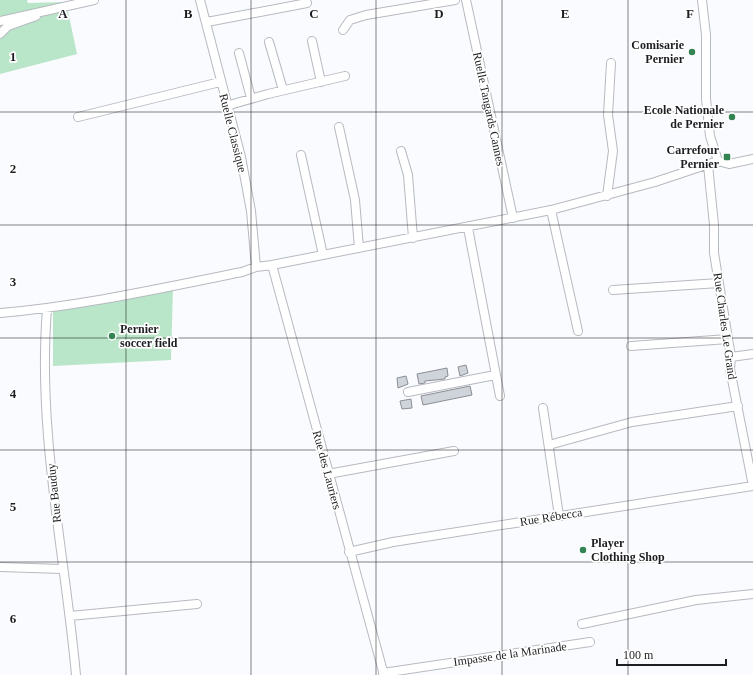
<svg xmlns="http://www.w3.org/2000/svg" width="753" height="675" font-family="Georgia,serif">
	<rect width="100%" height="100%" fill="#fafbfe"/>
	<path fill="#b9e5c8" d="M0,0h27l1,3 38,-1 11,52 -77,20z
		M173,288l-2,72 -118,6v-55z"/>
	<path fill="#cfd3da" stroke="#8b8e95" d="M466,365l2,8 -8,3 -2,-9z
		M447,368l1,8 -3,1v2l-20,2v2l-6,1 -2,-10z
		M406,376l2,8 -10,4 -1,-10z
		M470,386l2,9 -49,10 -2,-9z
		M411,399l1,9 -10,1 -2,-8z"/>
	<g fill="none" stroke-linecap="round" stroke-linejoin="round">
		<g stroke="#b6bac1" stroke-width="10">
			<path id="minor" d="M200,0l41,157 10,54 5,56
				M466,0l47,218
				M702,0l4,35v64l4,37 8,25
				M0,21l94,-21
				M207,22l100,-19
				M343,30l7,-10 16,-5 89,-15
				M0,34l8,-8 28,-10
				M312,41l9,41
				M269,42l14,48
				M239,53l12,45
				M226,106l42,-12 77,-18
				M78,117l142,-35
				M339,127l16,73 4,48
				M401,151l7,24 5,63
				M301,155l22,100
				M718,161l11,3 24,-5
				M708,165l6,60v28l17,104 -1,12 23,117
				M607,196l6,-45 -5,-36 3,-52
				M551,210l27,121
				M468,228l32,168
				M272,265l112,410
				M613,290l106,-7
				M47,309c-10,122 18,245 29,366
				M0,313c82,-7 162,-25 242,-41l14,-5 16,-2 279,-55 104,-28 63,-21
				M631,346l97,-7
				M731,357l22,-3
				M408,392l87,-17
				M543,408l16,108
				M549,445l83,-23 106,-16
				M328,474l126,-23
				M349,552l44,-10 360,-56
				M0,567l62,2
				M70,616l127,-12
				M582,624l114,-24 57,-6
				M383,673l207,-31"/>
		</g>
		<use href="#minor" stroke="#fff" stroke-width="8"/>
	</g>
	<path fill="none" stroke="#1d1e21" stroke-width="1" stroke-opacity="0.55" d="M126,0v675M251,0v675M376,0v675M502,0v675M628,0v675M0,112h753M0,225h753M0,338h753M0,450h753M0,562h753"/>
	<g fill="#348353" stroke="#fff" stroke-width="1.5">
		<circle cx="692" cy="52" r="4"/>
		<circle cx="732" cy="117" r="4"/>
		<rect x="723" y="153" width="8" height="8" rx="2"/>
		<circle cx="112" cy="336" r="4"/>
		<circle cx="583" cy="550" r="4"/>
	</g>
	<g text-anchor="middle" stroke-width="3.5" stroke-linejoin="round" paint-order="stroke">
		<g font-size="12" font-weight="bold" fill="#1d1e21" stroke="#fff" text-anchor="end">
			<text x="684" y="49">Comisarie<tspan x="684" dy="14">Pernier</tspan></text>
			<text x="724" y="114">Ecole Nationale<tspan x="724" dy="14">de Pernier</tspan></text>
			<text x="719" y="154">Carrefour<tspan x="719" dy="14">Pernier</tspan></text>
			<text x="120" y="333" text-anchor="start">Pernier<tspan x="120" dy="14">soccer field</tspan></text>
			<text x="591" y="547" text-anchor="start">Player<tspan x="591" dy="14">Clothing Shop</tspan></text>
		</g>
		<g font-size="12" fill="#1d1e21" stroke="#fff">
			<text transform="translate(489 109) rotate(78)" y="4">Ruelle Tangards Cannes</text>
			<text transform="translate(233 133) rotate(76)" y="4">Ruelle Classique</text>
			<text transform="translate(725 326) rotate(82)" y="4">Rue Charles Le Grand</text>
			<text transform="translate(327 470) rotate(75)" y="4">Rue des Lauriers</text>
			<text transform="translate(54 493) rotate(-96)" y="4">Rue Bauduy</text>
			<text transform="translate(551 517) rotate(-9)" y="4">Rue Rébecca</text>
			<text transform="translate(510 654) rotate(-8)" y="4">Impasse de la Marinade</text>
		</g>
	</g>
	<g font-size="13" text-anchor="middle" font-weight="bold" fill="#1d1e21" stroke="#fff" stroke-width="3.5" stroke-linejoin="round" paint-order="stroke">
		<text x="63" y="18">A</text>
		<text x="188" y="18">B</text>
		<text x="314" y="18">C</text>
		<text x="439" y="18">D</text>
		<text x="565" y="18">E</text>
		<text x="690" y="18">F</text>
		<text x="13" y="61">1</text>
		<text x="13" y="173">2</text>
		<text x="13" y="286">3</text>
		<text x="13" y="398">4</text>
		<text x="13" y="511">5</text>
		<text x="13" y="623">6</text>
	</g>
	<path d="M617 659v6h109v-6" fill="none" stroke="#1d1e21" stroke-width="2"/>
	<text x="623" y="659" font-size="12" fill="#1d1e21" stroke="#ffffff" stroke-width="3" paint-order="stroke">100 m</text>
</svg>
